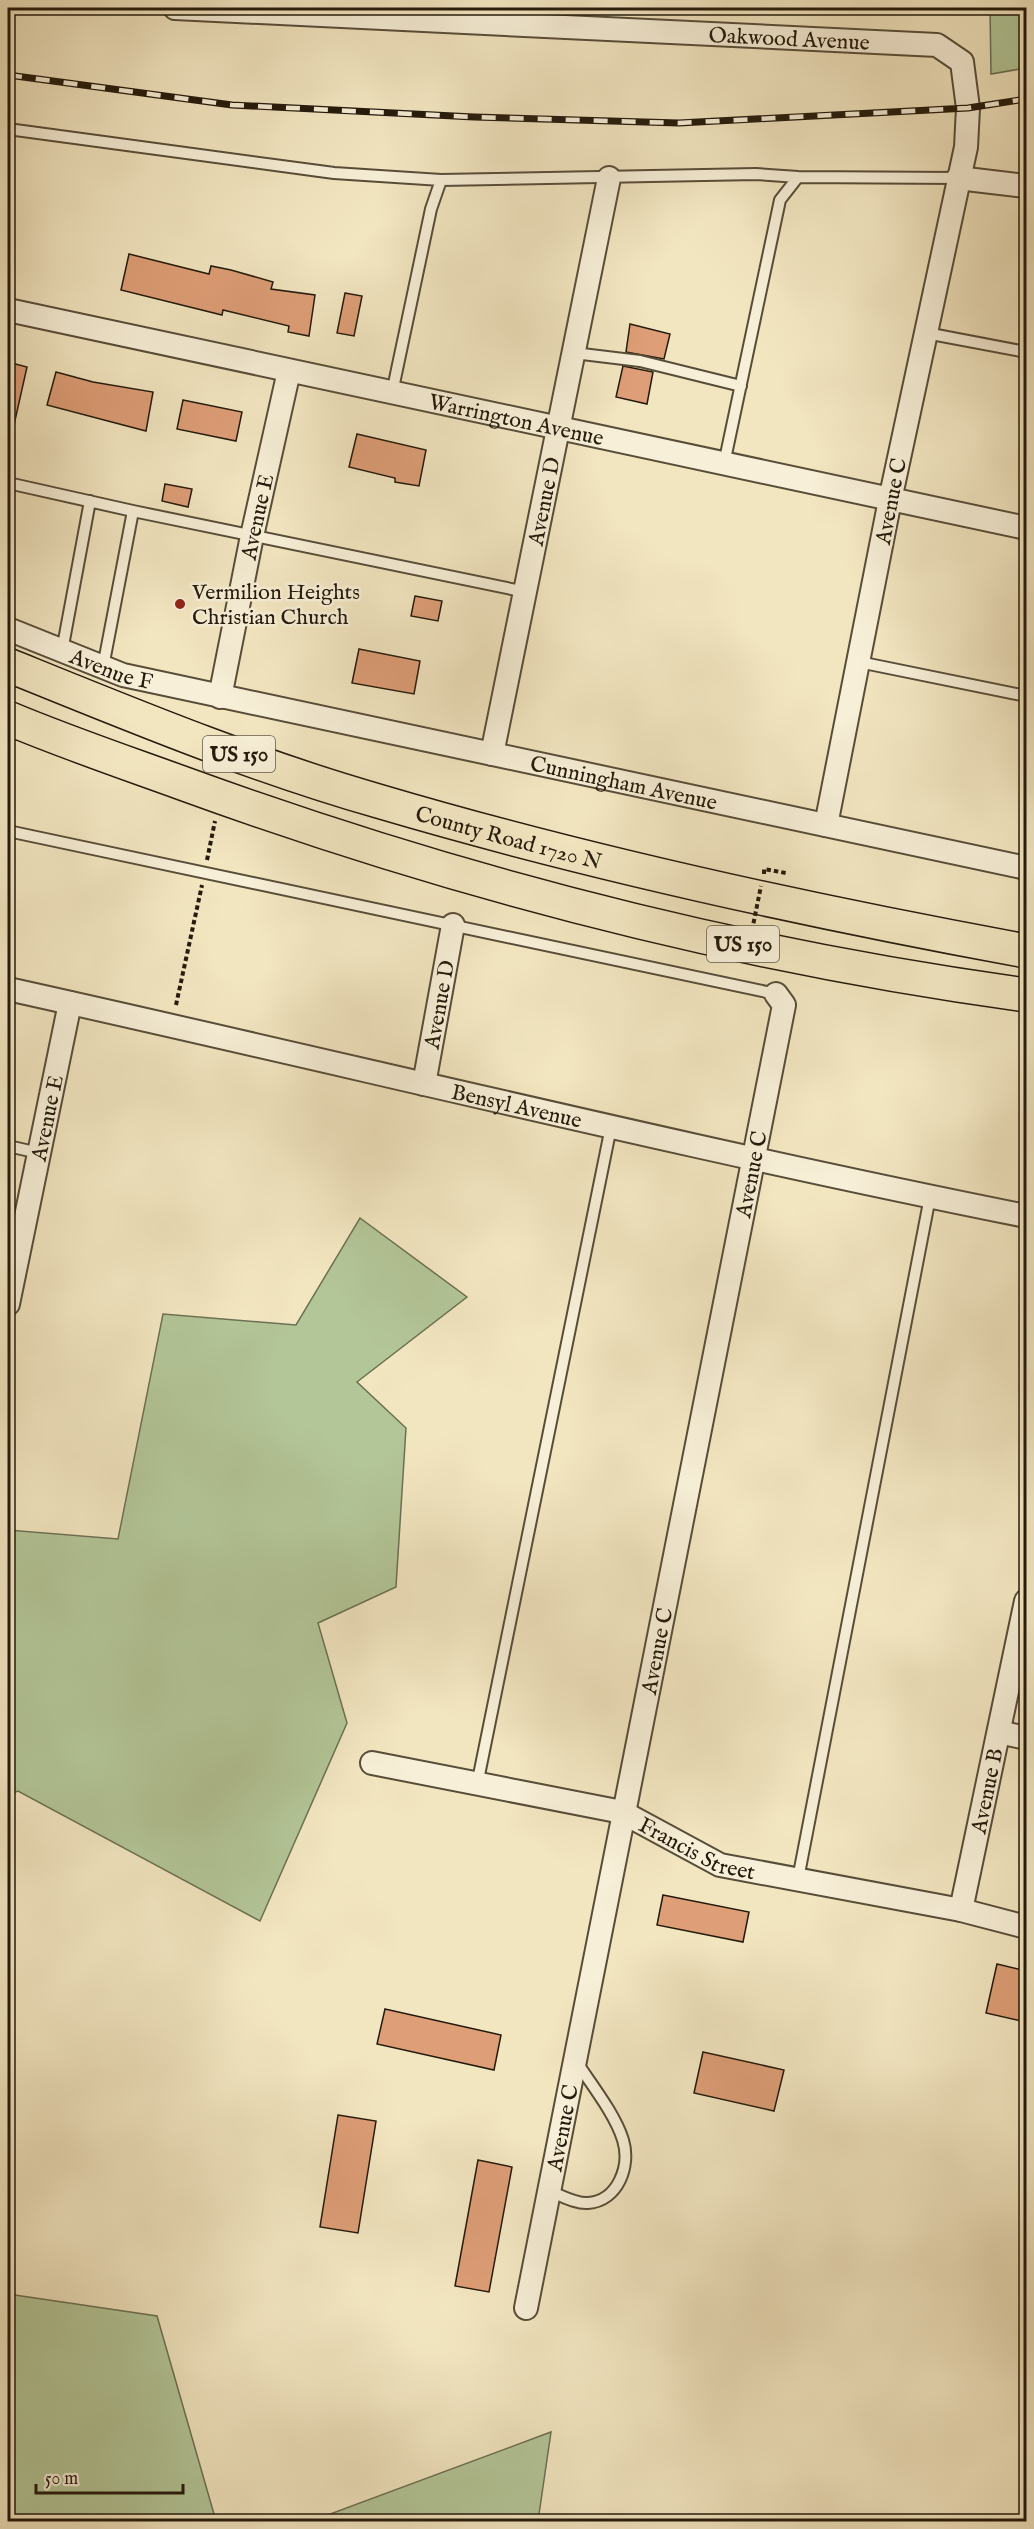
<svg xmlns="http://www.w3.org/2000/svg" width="1034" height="2529" font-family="'IM FELL English',serif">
	<rect width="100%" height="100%" fill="#f2e6c1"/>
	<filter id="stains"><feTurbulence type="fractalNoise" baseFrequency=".00333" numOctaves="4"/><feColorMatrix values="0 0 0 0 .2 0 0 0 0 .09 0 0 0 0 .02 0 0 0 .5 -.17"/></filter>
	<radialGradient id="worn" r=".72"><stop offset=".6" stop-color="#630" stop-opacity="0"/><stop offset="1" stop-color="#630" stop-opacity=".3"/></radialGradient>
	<path fill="#b3c698" stroke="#6c7052" stroke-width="1.5" d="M990,8h36v60l-35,6z
		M360,1218l107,79 -110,85 49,46 -10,159 -78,36 29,100 -87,198 -242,-130 -10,4v-265l110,9 45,-225 133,11z
		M8,2294l149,22 59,205h-208z
		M551,2432l-13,89h-224v-1z"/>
	<path fill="#de9e77" stroke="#241a0c" stroke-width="1.5" d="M129,254l80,20 2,-8 20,4 42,12 -2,7 44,6 -6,41 -21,-4 1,-6 -66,-16 -1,5 -101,-25z
		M345,293l17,3 -8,40 -17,-3z
		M630,324l40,10 -6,25 -38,-7z
		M8,362l19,5 -13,58 -6,-1z
		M623,366l30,6 -6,32 -31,-7z
		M56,372l37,10 60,10 -7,39 -99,-26z
		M183,400l59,12 -6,29 -59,-12z
		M357,434l69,16 -7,36 -24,-4v-4l-46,-11z
		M165,484l27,5 -4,18 -26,-6z
		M415,596l27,5 -4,20 -27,-5z
		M359,649l61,12 -6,33 -62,-11z
		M663,1895l86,17 -6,30 -86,-17z
		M997,1964l29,7v51l-40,-9z
		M385,2009l116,26 -7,35 -117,-26z
		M703,2052l81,18 -10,41 -80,-18z
		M338,2115l38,6 -18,112 -38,-6z
		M478,2160l34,7 -23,125 -34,-6z"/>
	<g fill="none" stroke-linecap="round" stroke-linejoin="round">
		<g stroke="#584d39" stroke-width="14">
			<path id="service" d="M8,129l326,44 107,7 315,-6 42,3 160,1
				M926,333l100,19
				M574,353l66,8 101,25
				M392,393l39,-184 10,-29
				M724,464l56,-264 18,-23
				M8,483l125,28 393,81
				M62,651l28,-150
				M859,662l167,34
				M103,667l30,-156
				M8,831l768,163
				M8,1146l31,7
				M477,1785l134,-658
				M798,1879l132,-682
				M549,2191c12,4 26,13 39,12 30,-2 43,-37 35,-63 -8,-26 -32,-56 -47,-79"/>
		</g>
		<g stroke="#584d39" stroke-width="26">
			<g id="minor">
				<path id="s1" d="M175,8l762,37 25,17 6,46 -2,39 -76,353 -64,325"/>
				<path d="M958,178l68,8"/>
				<path id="s2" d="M8,310l1018,218"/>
				<path id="s3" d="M8,629l115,46 903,193"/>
				<path id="s4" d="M220,697l32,-161 37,-165"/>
				<path id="s5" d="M492,754l117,-576"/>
				<path id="s6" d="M8,989c339,75 677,159 1018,227"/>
				<path id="s7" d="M424,1084l29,-159"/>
				<path id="s8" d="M8,1304l62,-301"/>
				<path d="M999,1732l27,6"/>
				<path id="s9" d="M372,1763l250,49 98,53 241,45 65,17"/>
				<path id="s10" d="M961,1910l65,-309"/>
				<path id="s11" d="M526,2308l258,-1303 -8,-11"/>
			</g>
		</g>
		<g stroke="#241a0c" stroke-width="36">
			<g id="primary">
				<path id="s12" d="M8,665c121,49 244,100 370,136 213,63 430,110 648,150"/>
				<path d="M8,718c57,24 116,44 174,65 272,99 557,173 844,212"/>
			</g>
		</g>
		<path stroke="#241a0c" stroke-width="4" stroke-dasharray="4.5 3" stroke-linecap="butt" d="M207,860l8,-39
			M764,874v-5l22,4
			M176,1005l26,-120"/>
		<use href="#service" stroke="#f7efd7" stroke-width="10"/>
		<use href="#minor" stroke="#f7efd7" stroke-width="22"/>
		<use href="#primary" stroke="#f2e6c1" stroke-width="33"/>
		<g stroke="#241a0c" stroke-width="7">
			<path id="rail" d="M8,75l224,30 242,12 205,6 289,-15 58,-9"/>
		</g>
		<use href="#rail" stroke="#f7efd7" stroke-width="4.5" stroke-dasharray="14" stroke-linecap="butt"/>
		<path stroke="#241a0c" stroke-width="4" stroke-dasharray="4.5 3" stroke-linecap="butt" d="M746,960l15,-74"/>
	</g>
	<circle fill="#8f2418" stroke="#f7efd7" stroke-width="2" cx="180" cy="604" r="6"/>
	<g text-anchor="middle" stroke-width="5" stroke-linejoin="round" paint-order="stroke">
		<g fill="#f7efd7" stroke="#635a49" stroke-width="1.5">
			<rect x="203" y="736" width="72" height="36" rx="4.5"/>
			<rect x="707" y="926" width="72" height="36" rx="4.5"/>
		</g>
		<g font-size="21" font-weight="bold" fill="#241a0c">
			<text x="239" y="761">US 150</text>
			<text x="743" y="951">US 150</text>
		</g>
		<g font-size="22" fill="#241a0c" stroke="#f7efd7">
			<text dy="8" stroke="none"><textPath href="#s1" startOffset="615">Oakwood Avenue</textPath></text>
			<text dy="8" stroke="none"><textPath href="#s2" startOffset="520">Warrington Avenue</textPath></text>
			<text dy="8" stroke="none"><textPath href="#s5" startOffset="258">Avenue D</textPath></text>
			<text transform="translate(890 501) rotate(-79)" y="8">Avenue C</text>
			<text dy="8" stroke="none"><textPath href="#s4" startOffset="184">Avenue E</textPath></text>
			<text dy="8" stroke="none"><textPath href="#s3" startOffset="111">Avenue F</textPath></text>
			<text dy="8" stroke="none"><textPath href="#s3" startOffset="636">Cunningham Avenue</textPath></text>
			<text dy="8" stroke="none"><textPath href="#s12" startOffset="530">County Road 1720 N</textPath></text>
			<text dy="8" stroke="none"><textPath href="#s7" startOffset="81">Avenue D</textPath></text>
			<text dy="8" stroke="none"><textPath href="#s6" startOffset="522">Bensyl Avenue</textPath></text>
			<text dy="8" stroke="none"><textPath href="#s8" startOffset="190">Avenue E</textPath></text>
			<text dy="8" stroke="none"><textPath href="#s11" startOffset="1156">Avenue C</textPath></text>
			<text dy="8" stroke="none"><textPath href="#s11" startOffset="670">Avenue C</textPath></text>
			<text dy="8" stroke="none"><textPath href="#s10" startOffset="122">Avenue B</textPath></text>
			<text dy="8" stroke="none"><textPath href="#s9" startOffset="339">Francis Street</textPath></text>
			<text dy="8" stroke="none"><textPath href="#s11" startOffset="184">Avenue C</textPath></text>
		</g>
		<g font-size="22" fill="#241a0c" stroke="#f7efd7" text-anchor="start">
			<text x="192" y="599">Vermilion Heights<tspan x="192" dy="25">Christian Church</tspan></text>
		</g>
	</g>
	<rect width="1034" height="2529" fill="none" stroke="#f2e6c1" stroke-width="30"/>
	<rect x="9" y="9" width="1016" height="2511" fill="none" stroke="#241a0c" stroke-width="3"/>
	<rect x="15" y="15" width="1004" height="2499" fill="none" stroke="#241a0c" stroke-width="1.5"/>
	<path d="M36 2484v9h147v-9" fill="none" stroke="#241a0c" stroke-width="3"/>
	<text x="45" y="2484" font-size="18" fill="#241a0c" stroke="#f7efd7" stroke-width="4.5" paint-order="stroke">50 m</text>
	<rect width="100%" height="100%" filter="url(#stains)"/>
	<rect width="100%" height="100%" fill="url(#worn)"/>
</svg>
